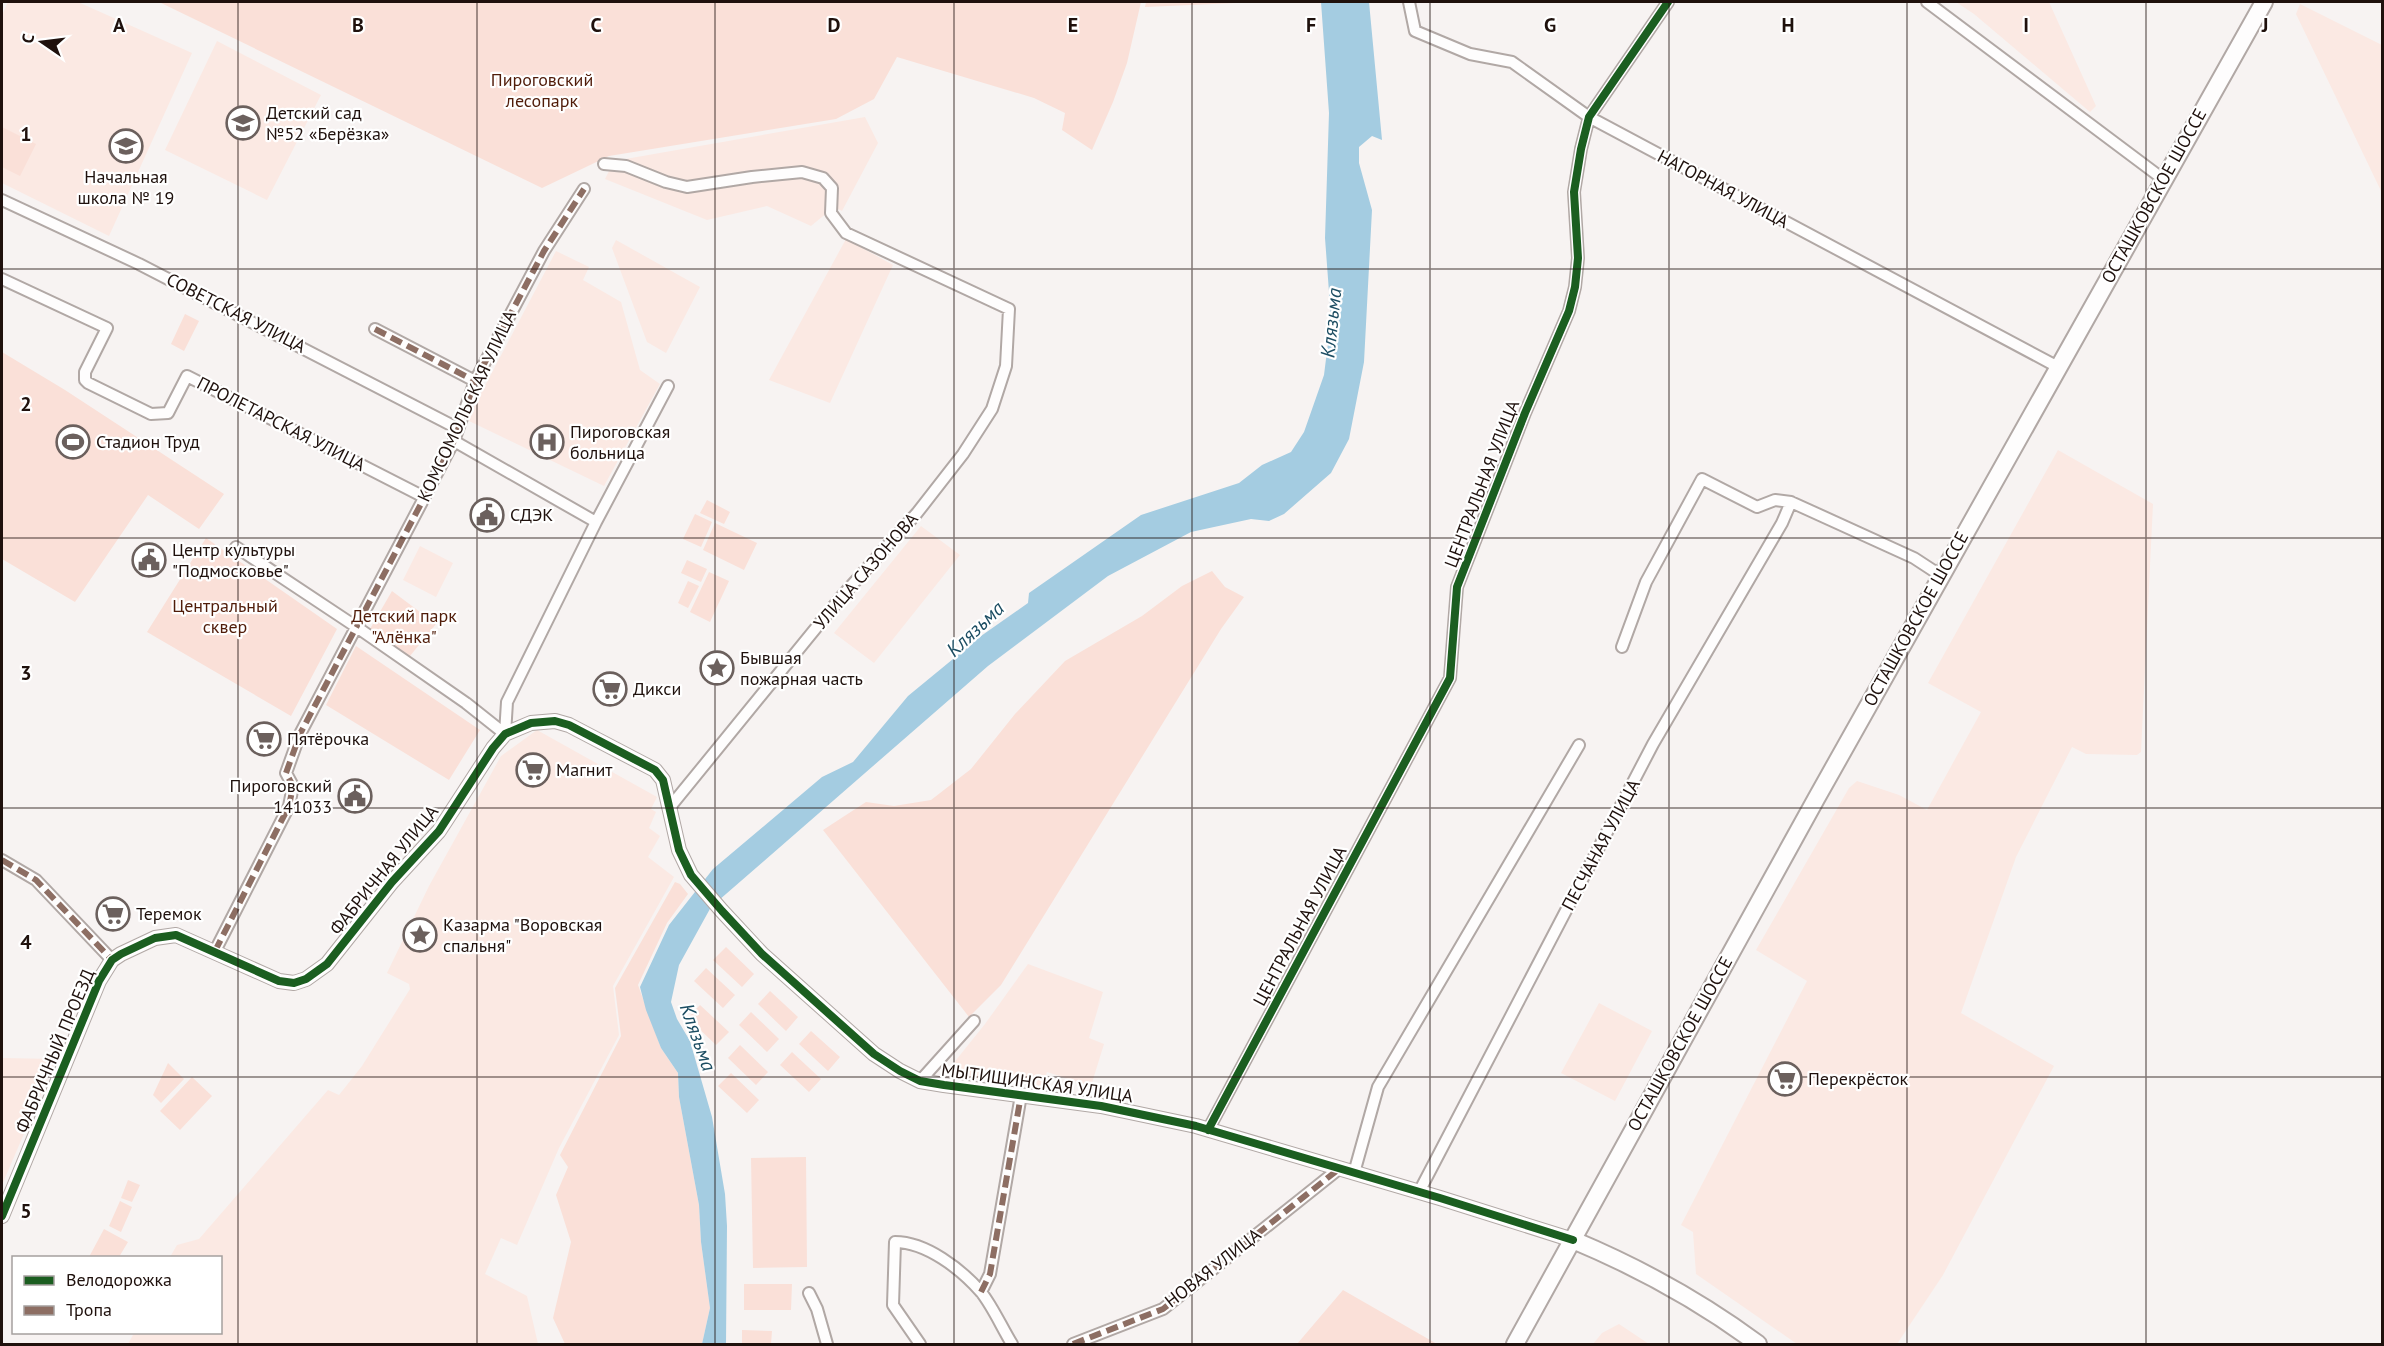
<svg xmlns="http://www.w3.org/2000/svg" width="2384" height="1346" font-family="'PT Sans',sans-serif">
	<rect width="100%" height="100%" fill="#f7f3f2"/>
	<path fill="#fbe9e3" d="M8,2h70l114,51 -83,183 -107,-53v-168z
		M1956,2h93l47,104 -6,6 -116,-98z
		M2300,4l82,41v148l-86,-179z
		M217,41l104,54 -54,105 -102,-50z
		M865,117l13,26 -36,68 -8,-4 -23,19 -44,-20 -60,14 -102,-41 9,-18z
		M846,239l47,26 -63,138 -61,-23z
		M616,240l84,47 -34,66 -19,-11 -35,-94z
		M556,251l33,16 -6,13 38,22 19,68 20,14 -56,102 -137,-66z
		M2058,450l95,54 -12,248 -4,3 -51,-1 -14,-7 -56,110 -55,156 93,53 -111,209 -46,69h-100l-101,-70 -3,-42 -12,-7 126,-244 -51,-31 93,-162 8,-7 42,14 28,15 54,-98 -53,-29z
		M921,526l39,29 -86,108 -40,-30z
		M420,546l33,17 -17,34 -33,-17z
		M537,730l120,67 -6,12 5,3 -7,16 11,8 -12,21 26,20 -61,109 6,49 -60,113 -42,97 -16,-7 -16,36 42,22 11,48h-410l6,-11 86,-1v-74l-50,-1 7,-12 22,-6 129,-149 11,5 23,-29 48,-77 -1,-5 -22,-11 42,-87 72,-130z
		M1028,964l75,28 -14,46 15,6 -13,42 -44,-14 -5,14 -98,-11 41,-51z
		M1599,1003l53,28 -37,70 -54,-28z
		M2,1058l54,1 -54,126z
		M1619,1324l30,20h-56l9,-11z"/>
	<path fill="#fae0d8" d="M159,2h982l-14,61 -14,39 -21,48 -30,-20 3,-17 -31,-15 -137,-41 -23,42 -38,20 -227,37 -67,32z
		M1146,2h113l-114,5z
		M2,127l34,17 -16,32 -18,-9z
		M185,314l14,7 -15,30 -13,-7z
		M2,352l63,38 159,104 -25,35 -51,-34 -73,107 -73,-43z
		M707,500l23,12 -6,12 -24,-11z
		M695,514l17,8 -11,25 -18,-8z
		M715,523l42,20 -13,27 -41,-20z
		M206,538l131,91 -46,87 -144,-84z
		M687,560l20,9 -6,13 -20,-9z
		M1212,571l13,16 19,10 -23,32 -220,356 -32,32 -146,-187 43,-28 28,4 37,-6 40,-31 44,-55 50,-53 77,-45 40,-30z
		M709,572l20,9 -19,41 -20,-10z
		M688,581l11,5 -11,22 -10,-5z
		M392,591l44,33 -26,32 -40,-27z
		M356,646l124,84 -31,50 -123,-75z
		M675,882l5,2 8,10 -21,29 -29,62 23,63 17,25 1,24 20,108 2,37 9,66 -8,36h-137l-12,-26 18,-76 -15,-47 12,-28 -8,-12 61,-119 -6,-48z
		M726,947l28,27 -12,13 -29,-27z
		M706,968l29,27 -12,13 -29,-27z
		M770,991l28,26 -12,14 -28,-27z
		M700,1005l29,27 -13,13 -28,-27z
		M751,1012l28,27 -12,13 -28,-27z
		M811,1031l29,26 -12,14 -29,-27z
		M740,1045l28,27 -12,13 -28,-27z
		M792,1052l29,27 -12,13 -29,-27z
		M168,1063l16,16 -23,24 -8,-8z
		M731,1073l28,27 -12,13 -29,-27z
		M192,1077l20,19 -32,34 -20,-19z
		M806,1157l1,110 -54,1 -2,-110z
		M128,1180l12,5 -8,17 -11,-4z
		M120,1201l12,6 -11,25 -12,-6z
		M104,1229l24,13 -9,15h-30z
		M744,1284h48l-1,26h-47z
		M1343,1290l94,54h-140z
		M742,1330l30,1 -1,13h-29z"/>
	<path fill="#a4cce1" d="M1321,2h48l13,138 -10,-4 -13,11v16l13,47 -8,152 -15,77 -18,34 -47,41 -15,7 -18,-2 -60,13 -83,44 -120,90 -277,241 -32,58 -8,37 6,17 13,22 22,76 13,77 2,32 -1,118h-24l8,-36 -9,-66 -2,-37 -20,-108 -1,-24 -17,-25 -15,-38 -6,-23 29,-62 44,-56 109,-92 31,-15 55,-66 73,-60 47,-33 1,-10 112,-78 98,-32 23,-18 29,-13 13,-20 20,-57 7,-56 -6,-81 4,-125z"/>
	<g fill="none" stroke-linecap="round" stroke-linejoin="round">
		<g stroke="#b1a8a5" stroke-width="14">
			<path id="minor" d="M1409,2l6,29 55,23 42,8 77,55 469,250
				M1927,2l236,177
				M604,164l22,2 40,16 21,5 65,-10 50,-5 21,6 9,10 -1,25 15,20 163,76 -3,57 -14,43 -29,45 -46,59 -75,83 -172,211
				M2,200l137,64 316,163 -1,14 142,81
				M2,279l105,49 -22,44v8l3,3 63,31 17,-1 19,-37 237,121
				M375,329l100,52
				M236,547l122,81 108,75 39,31
				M1622,647l24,-65 56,-103 55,28 18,-7 16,2 123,56 26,17
				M505,734l2,-32 89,-180 72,-136
				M2,860l34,20 76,80
				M215,951l74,-145 4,-20 -7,-13 14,-39 154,-293 21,-60 69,-130 40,-62
				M920,1081l54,-60
				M1208,1130l242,-452 7,-91 68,-174 44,-102 6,-24 3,-29 -4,-66 7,-43 8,-32 79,-115
				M1354,1173l24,-86 201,-342
				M1419,1192l234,-448 129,-221 9,-21
				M981,1292l9,-18 31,-179
				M809,1293l8,16 10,35
				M920,1344l-27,-39 2,-63c31,0 66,27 86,50 12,15 21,36 31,52
				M1073,1344l90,-35 177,-141"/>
		</g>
		<g stroke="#b1a8a5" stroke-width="16">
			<path id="tertiary" d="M2,1216l97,-235 13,-21 9,-6 34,-16 21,-3 103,46 15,2 12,-4 21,-15 65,-82 47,-51 54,-83 12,-14 26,-11 24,-2 14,4 86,45 8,10 16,70 12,25 31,36 40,43 112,100 26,17 20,10 24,4 157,21 95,20 244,72 133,42"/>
		</g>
		<g stroke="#b1a8a5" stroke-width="20">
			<path id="secondary" d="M1573,1240c67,28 127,61 185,104
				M1515,1344l301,-545 448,-797"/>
		</g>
		<use href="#minor" stroke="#fefdfd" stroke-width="10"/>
		<use href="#tertiary" stroke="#fefdfd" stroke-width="14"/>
		<use href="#secondary" stroke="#fefdfd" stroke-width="16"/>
		<path stroke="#8d6e63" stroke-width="6" stroke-dasharray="12 6" stroke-linecap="butt" d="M375,329l100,52
			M2,860l34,20 76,80
			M215,951l74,-145 4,-20 -7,-13 14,-39 154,-293 21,-60 69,-130 40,-62
			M981,1292l9,-18 31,-179
			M1073,1344l90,-35 177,-141"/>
		<g stroke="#fff" stroke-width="11">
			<path id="cycleway" d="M1208,1130l242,-452 7,-91 68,-174 44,-102 6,-24 3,-29 -4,-66 7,-43 8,-32 79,-115
				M2,1216l97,-235 13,-21 9,-6 34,-16 21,-3 103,46 15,2 12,-4 21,-15 65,-82 47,-51 54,-83 12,-14 26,-11 24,-2 14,4 86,45 8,10 16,70 12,25 31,36 40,43 112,100 26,17 20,10 24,4 157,21 95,20 244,72 133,42"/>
		</g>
		<use href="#cycleway" stroke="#1b5e20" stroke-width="8"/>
	</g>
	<path fill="none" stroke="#1f110d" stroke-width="1.5" stroke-opacity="0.55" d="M238,2v1342M477,2v1342M715,2v1342M954,2v1342M1192,2v1342M1430,2v1342M1669,2v1342M1907,2v1342M2146,2v1342M2,269h2380M2,538h2380M2,808h2380M2,1077h2380"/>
	<defs>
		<g id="school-ring" transform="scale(1.725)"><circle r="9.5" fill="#fff" stroke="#6b605d" stroke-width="1.5"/><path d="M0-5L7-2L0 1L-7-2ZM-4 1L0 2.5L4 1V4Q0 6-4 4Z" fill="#6b605d"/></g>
		<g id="stadium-ring" transform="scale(1.725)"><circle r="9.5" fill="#fff" stroke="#6b605d" stroke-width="1.5"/><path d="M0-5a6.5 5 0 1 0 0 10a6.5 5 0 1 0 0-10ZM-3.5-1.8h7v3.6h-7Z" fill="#6b605d"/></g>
		<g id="hospital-ring" transform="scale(1.725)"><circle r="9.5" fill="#fff" stroke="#6b605d" stroke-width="1.5"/><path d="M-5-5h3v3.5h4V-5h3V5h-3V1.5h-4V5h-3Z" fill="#6b605d"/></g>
		<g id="civic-ring" transform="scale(1.725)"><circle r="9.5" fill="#fff" stroke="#6b605d" stroke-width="1.5"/><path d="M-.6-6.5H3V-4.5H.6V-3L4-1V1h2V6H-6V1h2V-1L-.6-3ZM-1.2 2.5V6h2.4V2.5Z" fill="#6b605d"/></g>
		<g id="sight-ring" transform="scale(1.725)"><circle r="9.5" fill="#fff" stroke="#6b605d" stroke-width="1.5"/><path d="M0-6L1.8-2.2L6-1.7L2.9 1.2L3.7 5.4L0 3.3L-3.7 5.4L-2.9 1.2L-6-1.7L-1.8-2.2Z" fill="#6b605d"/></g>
		<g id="supermarket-ring" transform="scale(1.725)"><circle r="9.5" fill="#fff" stroke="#6b605d" stroke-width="1.5"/><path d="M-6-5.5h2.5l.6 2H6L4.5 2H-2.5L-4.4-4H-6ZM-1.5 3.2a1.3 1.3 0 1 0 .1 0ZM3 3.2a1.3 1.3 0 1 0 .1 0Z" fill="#6b605d"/></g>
	</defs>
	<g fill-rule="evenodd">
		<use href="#school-ring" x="243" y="123"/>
		<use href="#school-ring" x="126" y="146"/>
		<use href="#stadium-ring" x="73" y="442"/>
		<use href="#hospital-ring" x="547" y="442"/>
		<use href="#civic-ring" x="487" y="515"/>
		<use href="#civic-ring" x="149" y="560"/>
		<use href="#sight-ring" x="717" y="668"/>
		<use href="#supermarket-ring" x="610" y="689"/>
		<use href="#supermarket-ring" x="264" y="739"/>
		<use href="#supermarket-ring" x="533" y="770"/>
		<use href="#civic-ring" x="355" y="796"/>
		<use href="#supermarket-ring" x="113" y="914"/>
		<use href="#sight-ring" x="420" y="935"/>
		<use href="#supermarket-ring" x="1785" y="1079"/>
	</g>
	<g text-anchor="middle" stroke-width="4.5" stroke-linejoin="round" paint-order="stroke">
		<g font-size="18" fill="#501c09" stroke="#fff">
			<text x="542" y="86">Пироговский<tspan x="542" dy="21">лесопарк</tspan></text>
			<text x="225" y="612">Центральный<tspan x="225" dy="21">сквер</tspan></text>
			<text x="404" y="622">Детский парк<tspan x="404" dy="21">"Алёнка"</tspan></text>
		</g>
		<g font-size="18" fill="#1f110d" stroke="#fff" text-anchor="start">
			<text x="266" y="119">Детский сад<tspan x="266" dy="21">№52 «Берёзка»</tspan></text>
			<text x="126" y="183" text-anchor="middle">Начальная<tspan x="126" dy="21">школа № 19</tspan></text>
			<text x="570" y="438">Пироговская<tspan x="570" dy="21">больница</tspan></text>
			<text x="96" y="448">Стадион Труд</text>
			<text x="510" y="521">СДЭК</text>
			<text x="172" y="556">Центр культуры<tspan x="172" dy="21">"Подмосковье"</tspan></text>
			<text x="740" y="664">Бывшая<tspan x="740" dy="21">пожарная часть</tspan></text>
			<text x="633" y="695">Дикси</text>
			<text x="287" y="745">Пятёрочка</text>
			<text x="556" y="776">Магнит</text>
			<text x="332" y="792" text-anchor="end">Пироговский<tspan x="332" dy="21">141033</tspan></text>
			<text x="136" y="920">Теремок</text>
			<text x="443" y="931">Казарма "Воровская<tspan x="443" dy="21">спальня"</tspan></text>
			<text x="1808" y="1085">Перекрёсток</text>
		</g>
		<g font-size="18" fill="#1f110d" stroke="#fff">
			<text transform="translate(1723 189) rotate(28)" y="6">НАГОРНАЯ УЛИЦА</text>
			<text transform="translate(2154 196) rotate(-61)" y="6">ОСТАШКОВСКОЕ ШОССЕ</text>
			<text transform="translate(236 313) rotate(27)" y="6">СОВЕТСКАЯ УЛИЦА</text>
			<text transform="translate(467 406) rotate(-65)" y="6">КОМСОМОЛЬСКАЯ УЛИЦА</text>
			<text transform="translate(281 424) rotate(27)" y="6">ПРОЛЕТАРСКАЯ УЛИЦА</text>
			<text transform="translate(1482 484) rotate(-69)" y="6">ЦЕНТРАЛЬНАЯ УЛИЦА</text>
			<text transform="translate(866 571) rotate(-49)" y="6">УЛИЦА САЗОНОВА</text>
			<text transform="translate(1916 619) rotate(-61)" y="6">ОСТАШКОВСКОЕ ШОССЕ</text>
			<text transform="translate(1601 845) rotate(-62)" y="6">ПЕСЧАНАЯ УЛИЦА</text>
			<text transform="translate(384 870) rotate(-51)" y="6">ФАБРИЧНАЯ УЛИЦА</text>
			<text transform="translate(1300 926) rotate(-62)" y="6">ЦЕНТРАЛЬНАЯ УЛИЦА</text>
			<text transform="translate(1680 1044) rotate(-61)" y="6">ОСТАШКОВСКОЕ ШОССЕ</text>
			<text transform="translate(55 1051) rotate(-67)" y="6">ФАБРИЧНЫЙ ПРОЕЗД</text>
			<text transform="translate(1037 1083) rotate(8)" y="6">МЫТИЩИНСКАЯ УЛИЦА</text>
			<text transform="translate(1213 1268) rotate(-38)" y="6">НОВАЯ УЛИЦА</text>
		</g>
		<g font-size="20" font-style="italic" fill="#1c4d62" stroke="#fff">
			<text transform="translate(1331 323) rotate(-84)" y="7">Клязьма</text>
			<text transform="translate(975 629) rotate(-43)" y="7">Клязьма</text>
			<text transform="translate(698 1037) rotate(70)" y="7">Клязьма</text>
		</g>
	</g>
	<g font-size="20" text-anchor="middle" font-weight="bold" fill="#1f110d" stroke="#fff" stroke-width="4.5" stroke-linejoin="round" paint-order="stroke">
		<text x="119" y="32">A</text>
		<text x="358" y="32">B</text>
		<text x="596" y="32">C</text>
		<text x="834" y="32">D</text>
		<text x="1073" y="32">E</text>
		<text x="1311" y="32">F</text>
		<text x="1550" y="32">G</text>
		<text x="1788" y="32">H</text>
		<text x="2026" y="32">I</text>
		<text x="2265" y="32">J</text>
		<text x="26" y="141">1</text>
		<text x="26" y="411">2</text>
		<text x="26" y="680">3</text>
		<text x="26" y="949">4</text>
		<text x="26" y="1218">5</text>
	</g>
	<rect width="2384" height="1346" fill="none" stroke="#1f110d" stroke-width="6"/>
	<rect x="12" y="1256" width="210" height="78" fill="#ffffff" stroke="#a5a09e" stroke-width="1.5"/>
	<rect x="24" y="1276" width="30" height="9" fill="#1b5e20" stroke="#a5a09e" stroke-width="1.5"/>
	<text x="66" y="1286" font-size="18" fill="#1f110d">Велодорожка</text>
	<rect x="24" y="1306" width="30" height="9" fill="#8d6e63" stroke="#a5a09e" stroke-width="1.5"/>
	<text x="66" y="1316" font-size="18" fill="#1f110d">Тропа</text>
	<g transform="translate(42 42) rotate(284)" stroke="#ffffff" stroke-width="4.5" paint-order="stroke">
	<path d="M0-4.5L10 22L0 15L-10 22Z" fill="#1f110d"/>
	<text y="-9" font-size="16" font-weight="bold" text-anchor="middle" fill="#1f110d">С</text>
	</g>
</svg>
